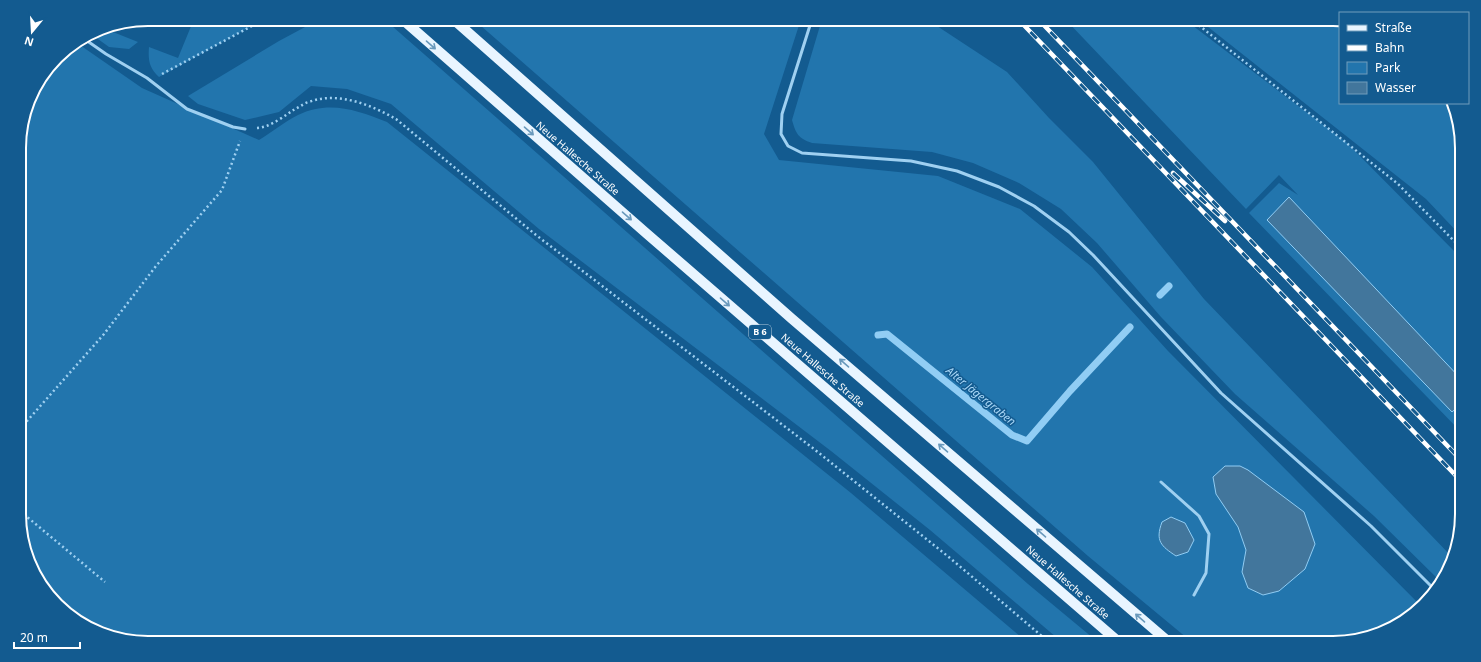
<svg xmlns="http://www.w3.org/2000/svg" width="1481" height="662" font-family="'Noto Sans',sans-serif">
	<rect width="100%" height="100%" fill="#135b90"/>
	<path fill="#2275ad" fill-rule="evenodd" d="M194,19h70l-105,58c-10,-9 -11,-17 -10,-30l29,11z
		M320,19h64l644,565 71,59h-36l-133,-113 -99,-79 -292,-222 -148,-125 -44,-15 -36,-3 -32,26 -34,8 -47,-16 -10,-8 91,-55z
		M473,19h328l-37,115 15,26 159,16 82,33 72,58 76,84 253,255 -16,15 -64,22h-148l-105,-87zM1238,527l41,64 -16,4 -15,-7 -6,-16 4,-22z
		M822,19h96l19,7 70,46 42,46 44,44 111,137 249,259 -1,6 -11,18 -67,-66 -139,-122 -74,-77 -64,-74 -36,-34 -42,-26 -46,-20 -41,-11 -120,-9c-14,-5 -16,-9 -20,-23z
		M1065,19h119l163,124 114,115 1,175 -213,-220 30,-30 19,12 -19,-20 -33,34z
		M1198,19h135l7,1v83h109l12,28v105l-35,-37z
		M103,28l35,14 -9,7 -20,-2 -18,-13z
		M77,43l65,45 117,52c13,-8 25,-18 39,-25 31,-15 59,-5 89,7l464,371 177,150h-880l-50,-10 -52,-41 -26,-61 -1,-392 13,-48 31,-40z"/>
	<path fill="#42769c" stroke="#91cdf4" d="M1289,197l173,183v23l-10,9 -185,-192z
		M1225,466h15l8,4 56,42 11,32 -10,25 -26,22 -16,4 -15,-7 -6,-16 4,-22 -8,-23 -22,-33 -3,-17z
		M1171,517l14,6 9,17 -6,12 -12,4c-15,-10 -21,-15 -14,-34z"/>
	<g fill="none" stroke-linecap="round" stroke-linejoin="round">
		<path stroke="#91cdf4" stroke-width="7" d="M1160,295l9,-9
			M878,335l9,-1 125,101 15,6 43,-50 60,-64"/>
		<path stroke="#9fd0f1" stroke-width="2.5" stroke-dasharray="2 3" stroke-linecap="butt" d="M1191,19l207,165 63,64
			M162,74l103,-55
			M257,128c14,-1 27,-12 38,-19 5,-2 9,-6 14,-7 29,-11 62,3 87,17l140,116 278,214 136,109 100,85
			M20,429l84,-95 52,-68 66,-76 18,-49
			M20,511l85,71"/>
		<path stroke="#9fd0f1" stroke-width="3" d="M812,19l-30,95 -1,20 7,12 14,7 109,8 46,10 42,16 35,19 35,26 24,23 128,138 150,133 65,65
			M83,38l23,16 41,24 40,31 46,18 12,2
			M1161,482l38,34 10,18 -3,39 -12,22"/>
		<path stroke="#e9f5ff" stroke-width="10" d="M402,19l244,214 474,410
			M453,19l338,299 379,325"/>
		<g stroke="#fff" stroke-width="4.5">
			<path id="rail" d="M1018,19l444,463
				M1038,19l424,442
				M1173,173l52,48"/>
		</g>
		<use href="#rail" stroke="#135b90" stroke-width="3" stroke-dasharray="9" stroke-linecap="butt"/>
	</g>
	<defs><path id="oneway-shaft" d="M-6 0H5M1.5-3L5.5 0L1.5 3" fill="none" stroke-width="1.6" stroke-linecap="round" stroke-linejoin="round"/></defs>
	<g stroke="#6999bc">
		<use href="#oneway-shaft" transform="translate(431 45) rotate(41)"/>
		<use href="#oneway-shaft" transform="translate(529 131) rotate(41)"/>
		<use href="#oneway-shaft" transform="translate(627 216) rotate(41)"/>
		<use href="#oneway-shaft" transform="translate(725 302) rotate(41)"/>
		<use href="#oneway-shaft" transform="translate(844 363) rotate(-139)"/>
		<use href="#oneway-shaft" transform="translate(943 448) rotate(-139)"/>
		<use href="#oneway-shaft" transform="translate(1041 533) rotate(-139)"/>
		<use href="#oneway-shaft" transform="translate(1140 618) rotate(-139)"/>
	</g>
	<g text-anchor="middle" stroke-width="3" stroke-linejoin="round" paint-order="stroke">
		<rect fill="#135b90" stroke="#b8cede" stroke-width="1" x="749" y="325" width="22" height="14" rx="3"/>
		<g font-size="9" font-weight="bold" fill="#fff">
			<text x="760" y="335">B 6</text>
		</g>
		<g font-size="10" fill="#fff" stroke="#135b90">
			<text transform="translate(578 158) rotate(41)" y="4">Neue Hallesche Straße</text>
			<text transform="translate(823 370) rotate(41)" y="4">Neue Hallesche Straße</text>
			<text transform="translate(1068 582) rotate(41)" y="4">Neue Hallesche Straße</text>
		</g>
		<g font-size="11" font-style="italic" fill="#abd9f8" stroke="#135b90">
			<text transform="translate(981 396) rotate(39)" y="4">Alter Jägergraben</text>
		</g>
	</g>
	<path d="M0 0H1481V662H0ZM148 26H1333A122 122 0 0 1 1455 148V514A122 122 0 0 1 1333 636H148A122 122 0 0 1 26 514V148A122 122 0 0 1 148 26Z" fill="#135b90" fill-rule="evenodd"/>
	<path fill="none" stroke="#fff" stroke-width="2" d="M148 26H1333A122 122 0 0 1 1455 148V514A122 122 0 0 1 1333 636H148A122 122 0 0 1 26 514V148A122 122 0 0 1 148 26Z"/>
	<rect x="1339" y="12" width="130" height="92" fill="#135b90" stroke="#719dbc"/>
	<rect x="1347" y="25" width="20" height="6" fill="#e9f5ff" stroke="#719dbc"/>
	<text x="1375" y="32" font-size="12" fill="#ffffff">Straße</text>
	<rect x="1347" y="45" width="20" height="6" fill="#ffffff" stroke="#719dbc"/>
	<text x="1375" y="52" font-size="12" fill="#ffffff">Bahn</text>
	<rect x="1347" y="62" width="20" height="12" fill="#2275ad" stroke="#719dbc"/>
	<text x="1375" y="72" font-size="12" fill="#ffffff">Park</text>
	<rect x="1347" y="82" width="20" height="12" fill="#42769c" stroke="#719dbc"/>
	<text x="1375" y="92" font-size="12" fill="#ffffff">Wasser</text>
	<g transform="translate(32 32) rotate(198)" stroke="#135b90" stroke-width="3" paint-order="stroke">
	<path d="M0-3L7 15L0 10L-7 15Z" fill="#ffffff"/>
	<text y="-6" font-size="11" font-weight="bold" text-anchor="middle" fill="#ffffff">N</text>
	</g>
	<path d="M14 642v6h66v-6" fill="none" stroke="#ffffff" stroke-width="2"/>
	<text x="20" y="642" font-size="12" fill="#ffffff" stroke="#135b90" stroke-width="3" paint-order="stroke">20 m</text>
</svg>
